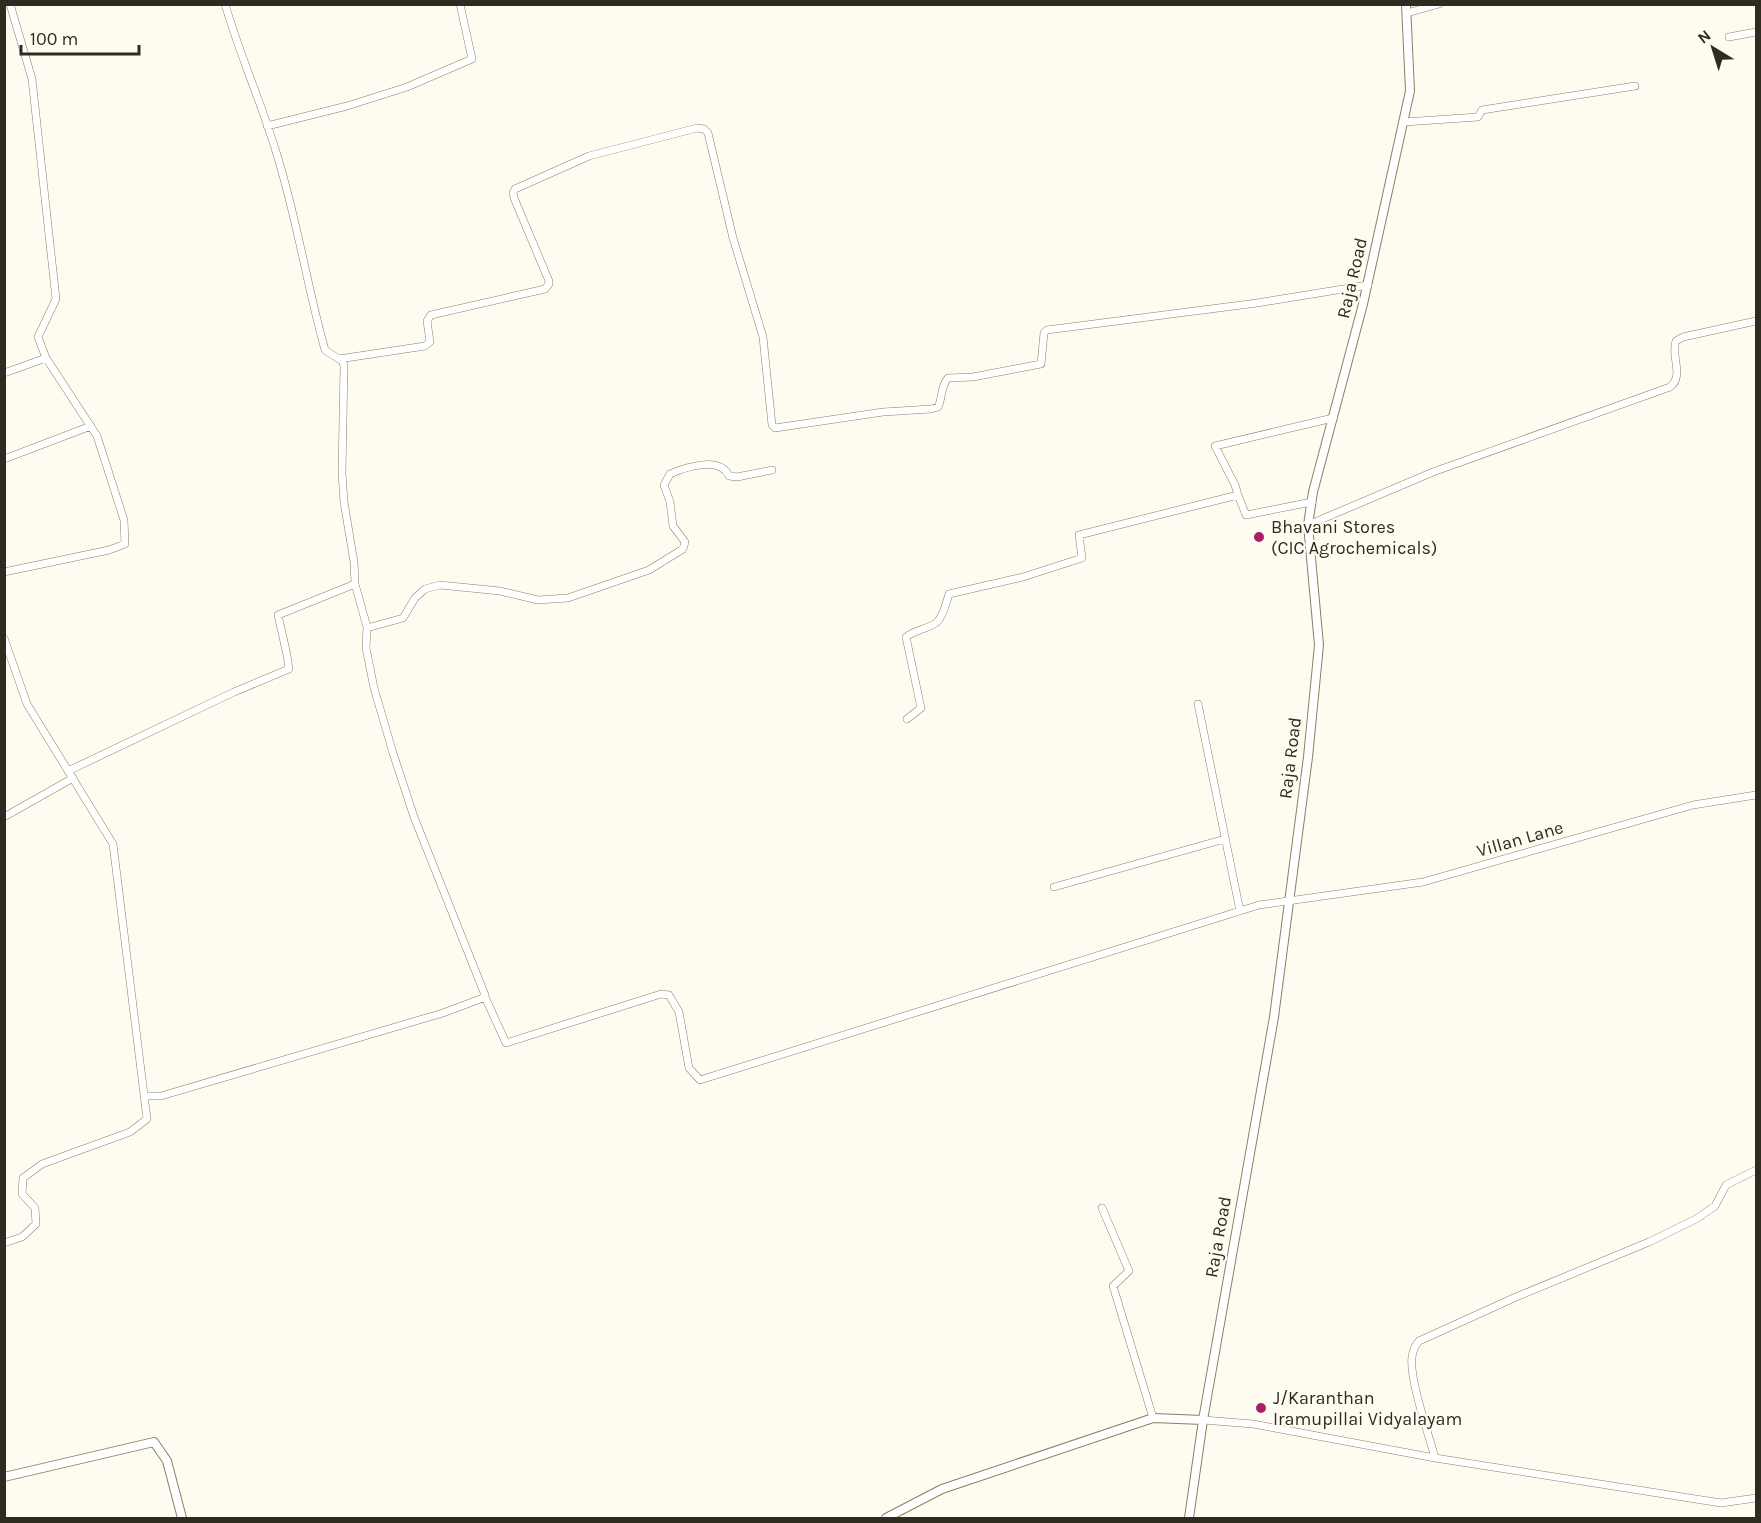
<svg xmlns="http://www.w3.org/2000/svg" width="1761" height="1523" font-family="Karla,sans-serif">
	<rect width="100%" height="100%" fill="#fefcf0"/>
	<g fill="none" stroke-linecap="round" stroke-linejoin="round">
		<g stroke="#878166" stroke-width="8">
			<path id="minor" d="M1407,13l32,-9
				M1729,37l27,-5
				M1404,122l74,-5 4,-7 153,-24
				M267,126l80,-20 60,-19 65,-28 -12,-55
				M339,359l86,-13 5,-4 -3,-21 4,-6 114,-26 4,-5v-3l-35,-83 -1,-5 2,-4 74,-33 108,-28 7,1 4,4 25,105 30,99 9,88 3,3 108,-16 48,-3 7,-2c5,-10 2,-20 10,-29l25,-1 68,-13 3,-31 3,-3 210,-27 111,-18
				M4,373l42,-15
				M4,459l87,-33
				M1238,495l8,20 66,-13
				M1308,525l125,-53 237,-85c15,-12 0,-31 6,-46l7,-4 73,-16
				M4,572l105,-22 16,-6 -1,-24 -27,-84 -51,-78 -8,-21 18,-38 -24,-220 -22,-75
				M367,628l36,-10 12,-20 10,-9 15,-4 60,6 38,9 30,-2 81,-28 34,-21 2,-7 -12,-16 -3,-24 -6,-17 6,-11c16,-7 50,-18 59,2l8,1 35,-7
				M4,638l23,66 86,140 34,275 -17,13 -88,32 -19,14 -1,16 13,14 1,16 -14,13 -18,6
				M1198,704l42,207
				M907,719l14,-11 -15,-71c8,-7 25,-9 31,-15 7,-7 9,-19 12,-28l74,-17 59,-19 -3,-23 159,-40 -3,-10 -20,-39 118,-28
				M68,771l166,-79 55,-23 -2,-14 -9,-40 77,-31
				M4,817l69,-39
				M1054,887l171,-48
				M485,997l21,46 155,-49 8,1 10,17 10,56 11,12 559,-175 164,-23 270,-77 63,-10
				M144,1096h17l282,-83 40,-15 2,-3 -71,-178 -21,-64 -19,-65 -8,-40 1,-21 -12,-43 -1,-22 -10,-60 -2,-29 2,-108 -2,-4 -17,-11c-18,-64 -28,-131 -48,-195 -15,-51 -37,-99 -52,-151
				M1102,1208l27,63 -16,15 40,132
				M1203,1420l50,4 182,34 286,45 35,-5
				M1435,1458c-6,-23 -26,-79 -23,-101 1,-7 3,-12 7,-16l97,-44 133,-55 47,-23 19,-13 11,-21 30,-15"/>
		</g>
		<g stroke="#878166" stroke-width="10">
			<path id="tertiary" d="M4,1477l150,-35 13,19 15,57
				M886,1518l56,-29 211,-71 50,2
				M1189,1518l14,-98 71,-403 34,-260 11,-112 -11,-120 5,-33 50,-188 47,-213 -4,-87"/>
		</g>
		<use href="#minor" stroke="#fff" stroke-width="7"/>
		<use href="#tertiary" stroke="#fff" stroke-width="8"/>
	</g>
	<g fill="#a82168" stroke="#fefcf0" stroke-width="2">
		<circle cx="1259" cy="537" r="6"/>
		<circle cx="1261" cy="1408" r="6"/>
	</g>
	<g text-anchor="middle" stroke-width="4.5" stroke-linejoin="round" paint-order="stroke">
		<g font-size="18" fill="#2e2b20" stroke="#fefcf0">
			<text transform="translate(1352 278) rotate(-77)" y="6">Raja Road</text>
			<text transform="translate(1290 758) rotate(-83)" y="6">Raja Road</text>
			<text transform="translate(1520 839) rotate(-16)" y="6">Villan Lane</text>
			<text transform="translate(1218 1237) rotate(-80)" y="6">Raja Road</text>
		</g>
		<g font-size="18" fill="#2e2b20" stroke="#fefcf0" text-anchor="start">
			<text x="1271" y="533">Bhavani Stores<tspan x="1271" dy="21">(CIC Agrochemicals)</tspan></text>
			<text x="1273" y="1404">J/Karanthan<tspan x="1273" dy="21">Iramupillai Vidyalayam</tspan></text>
		</g>
	</g>
	<rect width="1761" height="1523" fill="none" stroke="#2e2b20" stroke-width="12"/>
	<g transform="translate(1713 48) rotate(322)" stroke="#fefcf0" stroke-width="4.5" paint-order="stroke">
	<path d="M0-4.5L10 22L0 15L-10 22Z" fill="#2e2b20"/>
	<text y="-9" font-size="16" font-weight="bold" text-anchor="middle" fill="#2e2b20">N</text>
	</g>
	<path d="M21 45v9h118v-9" fill="none" stroke="#2e2b20" stroke-width="3"/>
	<text x="30" y="45" font-size="18" fill="#2e2b20" stroke="#fefcf0" stroke-width="4.5" paint-order="stroke">100 m</text>
</svg>
